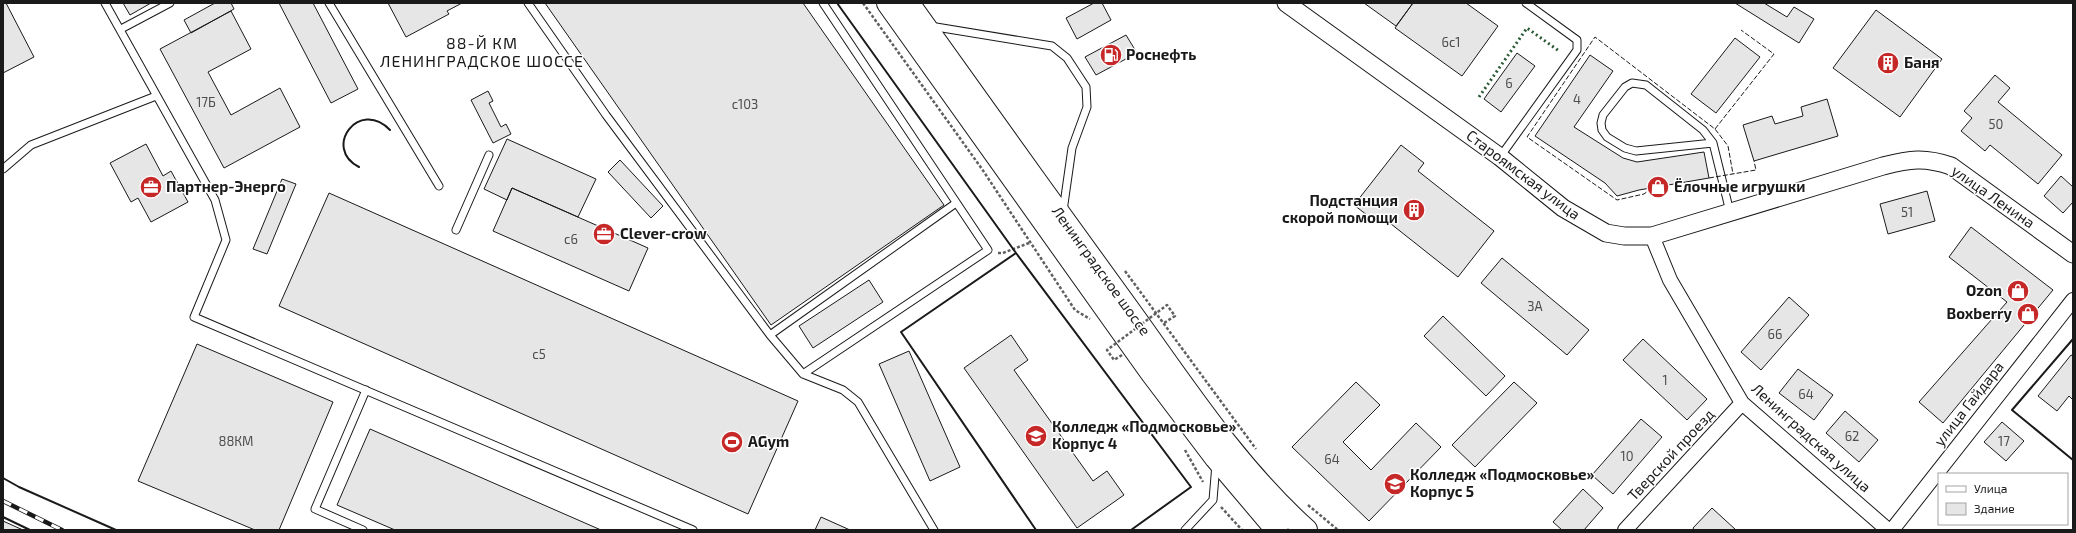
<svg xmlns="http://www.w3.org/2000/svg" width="2076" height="533" font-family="'Exo 2',sans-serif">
	<rect width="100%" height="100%" fill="#fff"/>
	<path fill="#e6e6e6" stroke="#1a1a1a" d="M3,3h3l28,54 -31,16z
		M123,3h28l-21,12z
		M215,3h16l3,6 -43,24 -7,-13z
		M279,3h34l45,86 -27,14z
		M388,3h74l-15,8 2,3 -43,23z
		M545,3h258l141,202 -173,120z
		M1094,3h8l9,17 -34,19 -11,-21z
		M1364,3h49l-17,23z
		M1413,3h53l32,23 -36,50 -67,-48z
		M1735,3h29l23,14 7,-10 20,12 -15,24z
		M1876,10l66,49 -42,58 -67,-49z
		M231,11l20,38 -43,23 23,43 49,-27 20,39 -76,41 -64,-119z
		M1126,35l11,18 -41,22 -11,-18z
		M1735,38l25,19 -44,56 -25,-19z
		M1517,53l18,13 -34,46 -17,-13z
		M1590,55l23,16 -39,56 49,31 14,4 67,-10 5,26 -70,12 -22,6 -12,-13 -70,-47z
		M1995,75l15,13 -12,14 64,53 -24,29 -48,-39 -5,6 -24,-20 11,-13 -8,-7z
		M488,91l5,10 -4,2 12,24 5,-3 5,10 -18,9 -22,-43z
		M1827,99l11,37 -84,25 -11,-36 29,-9 3,8 28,-8 -2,-9z
		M507,139l89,40 -18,38 -66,-29 -5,12 -23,-11z
		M146,144l17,32 8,-5 17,31 -37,20 -13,-24 -7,4 -21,-39z
		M1401,145l23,18 -6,8 76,60 -36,46 -77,-61 -5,6 -22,-17z
		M620,160l43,46 -12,12 -43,-46z
		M2061,176l12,11v15l-10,11 -19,-17z
		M282,179l14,5 -29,70 -14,-5z
		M512,188l136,60 -19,43 -136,-60z
		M1927,191l8,30 -47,13 -8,-30z
		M329,193l469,208 -50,113 -469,-208z
		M1971,227l82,63 -110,133 -24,-21 88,-100 -58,-45z
		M1502,258l87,72 -22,25 -86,-72z
		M869,280l14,22 -70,46 -14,-22z
		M1789,297l20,18 -48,55 -20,-18z
		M1443,316l62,60 -19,20 -62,-60z
		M1011,335l17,25 -14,10 79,111 14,-10 17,24 -47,33 -113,-160z
		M1643,339l64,60 -20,21 -64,-60z
		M197,344l136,58 -54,128h-24l-117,-49z
		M909,351l51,116 -30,14 -51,-117z
		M2071,355l2,1v44l-4,-4 -12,15 -19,-15z
		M1798,369l35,26 -19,25 -35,-27z
		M1356,382l24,23 -37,37 28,28 45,-47 25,24 -72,74 -77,-74z
		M1514,382l23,21 -62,64 -23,-22z
		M1845,411l33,29 -19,22 -33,-29z
		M1641,419l21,18 -49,57 -21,-19z
		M2002,422l22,19 -18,20 -22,-19z
		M370,429l231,101h-206l-58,-25z
		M1583,489l20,19 -19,22h-22l-9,-8z
		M1712,508l24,22h-42l-1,-2z
		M821,517l29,13h-35z
		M3,521l20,9h-20z"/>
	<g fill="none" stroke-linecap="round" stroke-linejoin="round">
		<g stroke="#1a1a1a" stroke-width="9">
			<path id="service" d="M105,3l110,197 11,40 -32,77 499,213
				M329,3l110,183
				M528,3l78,112 164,220 33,39 40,16 15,12 76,128
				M930,26l122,20 15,12 19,29 1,20 -15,41 -9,63
				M121,29l49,-26
				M1713,143l-77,8 -11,-3 -18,-11 -5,-7 -1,-7 2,-8 22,-28 7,-4 14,2 57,45 10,13 17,69
				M1500,157l77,-107v-10l-51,-37
				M3,169l28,-24 125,-49
				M456,230l33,-75
				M770,335l186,-132
				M803,374l185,-124 -165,-247
				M363,530l-48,-21 51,-119
				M1185,530l28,-30 3,-36"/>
		</g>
		<g stroke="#1a1a1a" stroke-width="16">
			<path id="minor" d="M1652,236l18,44 72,123 146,127
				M1625,530l117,-127
				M1892,530l181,-230"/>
		</g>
		<g stroke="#1a1a1a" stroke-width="19">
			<path id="tertiary" d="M1286,3l214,154 63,51 43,25 18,3h28l231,-70c27,-7 42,-9 68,0l122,88"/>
		</g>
		<g stroke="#1a1a1a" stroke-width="24">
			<path id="trunk" d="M888,3l263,369 65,86 61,72
				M908,3c74,104 148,207 223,310 54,75 106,155 175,217"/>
		</g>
		<path stroke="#5f5f5f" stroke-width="2.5" stroke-dasharray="3 2" stroke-linecap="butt" d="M863,3l119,166 93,141 15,9
			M998,253h5l26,-10
			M1125,271l131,178
			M1185,450l18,32
			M1308,505l30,25
			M1221,507l21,23"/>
		<use href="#service" stroke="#fff" stroke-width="7"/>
		<use href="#minor" stroke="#fff" stroke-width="14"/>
		<use href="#tertiary" stroke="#fff" stroke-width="17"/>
		<use href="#trunk" stroke="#fff" stroke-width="22"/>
		<g stroke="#1a1a1a" stroke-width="4.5">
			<path id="rail" d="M3,501l59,29"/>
		</g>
		<use href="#rail" stroke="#fff" stroke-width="3" stroke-dasharray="9" stroke-linecap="butt"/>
		<path stroke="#5f5f5f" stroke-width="2.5" stroke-dasharray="3 2" stroke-linecap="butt" d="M1122,355l-8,5 -7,-10 60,-45 8,11 -11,7"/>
		<path stroke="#2b5a34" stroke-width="3" stroke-dasharray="2 3" stroke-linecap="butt" d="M1479,97l48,-69 32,23"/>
		<path stroke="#1a1a1a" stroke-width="1" stroke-dasharray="5 2" stroke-linecap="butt" d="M1715,129l59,-75 -33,-24
			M1709,178l47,-8 -2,-9
			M1652,188l-8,6 -27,6 -90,-63 68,-100 120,92 13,17 5,28"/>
		<path stroke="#1a1a1a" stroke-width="2" d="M837,3l179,250
			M359,167c-37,-19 0,-69 31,-37
			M2073,339l-61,71 61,50
			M3,478l16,9 97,43
			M3,517l27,13
			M1036,530l-135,-198 115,-79 175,234 -60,43"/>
	</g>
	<defs>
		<g id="fuel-disc" transform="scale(1.15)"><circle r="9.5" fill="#c62828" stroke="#fff"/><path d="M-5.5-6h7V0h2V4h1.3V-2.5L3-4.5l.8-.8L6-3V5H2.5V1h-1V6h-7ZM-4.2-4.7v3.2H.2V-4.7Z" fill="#fff"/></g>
		<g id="building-disc" transform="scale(1.15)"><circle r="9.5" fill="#c62828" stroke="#fff"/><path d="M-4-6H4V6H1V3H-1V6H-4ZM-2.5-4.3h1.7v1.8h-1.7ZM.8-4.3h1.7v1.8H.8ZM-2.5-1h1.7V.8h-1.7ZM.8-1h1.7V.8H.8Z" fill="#fff"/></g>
		<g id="office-disc" transform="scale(1.15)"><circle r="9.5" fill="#c62828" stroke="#fff"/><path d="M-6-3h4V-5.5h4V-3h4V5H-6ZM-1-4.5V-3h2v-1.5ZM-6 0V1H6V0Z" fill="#fff"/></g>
		<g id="shop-disc" transform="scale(1.15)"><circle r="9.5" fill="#c62828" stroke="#fff"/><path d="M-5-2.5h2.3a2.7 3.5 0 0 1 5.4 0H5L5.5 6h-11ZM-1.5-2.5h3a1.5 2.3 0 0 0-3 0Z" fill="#fff"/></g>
		<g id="university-disc" transform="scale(1.15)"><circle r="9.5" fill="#c62828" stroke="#fff"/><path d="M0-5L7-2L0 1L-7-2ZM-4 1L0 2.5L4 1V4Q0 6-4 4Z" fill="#fff"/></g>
		<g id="stadium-disc" transform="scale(1.15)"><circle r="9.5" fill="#c62828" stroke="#fff"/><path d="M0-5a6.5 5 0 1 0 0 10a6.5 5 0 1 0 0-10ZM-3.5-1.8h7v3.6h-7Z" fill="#fff"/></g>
	</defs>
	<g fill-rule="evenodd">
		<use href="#fuel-disc" x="1111" y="55"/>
		<use href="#building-disc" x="1888" y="63"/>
		<use href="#office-disc" x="151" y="187"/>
		<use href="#shop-disc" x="1658" y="187"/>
		<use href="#building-disc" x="1414" y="210"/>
		<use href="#office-disc" x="604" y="234"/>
		<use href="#shop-disc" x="2018" y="291"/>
		<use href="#shop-disc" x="2028" y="314"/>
		<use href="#university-disc" x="1036" y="436"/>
		<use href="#stadium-disc" x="732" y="442"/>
		<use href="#university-disc" x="1395" y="484"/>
	</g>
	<g text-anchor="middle" stroke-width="3" stroke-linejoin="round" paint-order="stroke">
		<g font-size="13" fill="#4d4d4d">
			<text x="1451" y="47">6с1</text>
			<text x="1509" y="88">6</text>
			<text x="1577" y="104">4</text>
			<text x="206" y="107">17Б</text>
			<text x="745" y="109">c103</text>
			<text x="1996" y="129">50</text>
			<text x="1907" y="217">51</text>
			<text x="571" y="244">с6</text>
			<text x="1535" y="311">3А</text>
			<text x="1775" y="339">66</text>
			<text x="539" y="359">с5</text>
			<text x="1665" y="385">1</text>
			<text x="1806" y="399">64</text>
			<text x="1852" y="441">62</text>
			<text x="236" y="446">88КМ</text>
			<text x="2004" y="446">17</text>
			<text x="1627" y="461">10</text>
			<text x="1332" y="464">64</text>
		</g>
		<g font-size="15" font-weight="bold" fill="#1a1a1a" stroke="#fff" text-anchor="start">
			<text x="1126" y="60">Роснефть</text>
			<text x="1904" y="68">Баня</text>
			<text x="166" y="192">Партнер-Энерго</text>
			<text x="1674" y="192">Ёлочные игрушки</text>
			<text x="1398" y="206" text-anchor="end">Подстанция<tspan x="1398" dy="17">скорой помощи</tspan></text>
			<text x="620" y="239">Clever-crow</text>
			<text x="2002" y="296" text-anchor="end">Ozon</text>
			<text x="2012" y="319" text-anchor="end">Boxberry</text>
			<text x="1052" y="432">Колледж «Подмосковье»<tspan x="1052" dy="17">Корпус 4</tspan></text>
			<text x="748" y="447">AGym</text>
			<text x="1410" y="480">Колледж «Подмосковье»<tspan x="1410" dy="17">Корпус 5</tspan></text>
		</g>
		<g font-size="15" fill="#1a1a1a" stroke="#fff">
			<text transform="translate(1523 175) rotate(37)" y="5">Староямская улица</text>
			<text transform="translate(1993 197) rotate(35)" y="5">улица Ленина</text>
			<text transform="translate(1101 271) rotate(54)" y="5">Ленинградское шоссе</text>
			<text transform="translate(1969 404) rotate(-52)" y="5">улица Гайдара</text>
			<text transform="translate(1811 438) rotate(42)" y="5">Ленинградская улица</text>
			<text transform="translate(1671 455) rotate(-47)" y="5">Тверской проезд</text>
		</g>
		<g font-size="16" letter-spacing="1" fill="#1a1a1a" stroke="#fff">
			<text x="482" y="49">88-Й КМ<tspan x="482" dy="18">ЛЕНИНГРАДСКОЕ ШОССЕ</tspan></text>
		</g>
	</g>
	<rect width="2076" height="533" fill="none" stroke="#1a1a1a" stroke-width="8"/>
	<rect x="1938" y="473" width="130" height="52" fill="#ffffff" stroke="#a3a3a3"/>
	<rect x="1946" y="486" width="20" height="6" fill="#ffffff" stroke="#a3a3a3"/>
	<text x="1974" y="493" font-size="12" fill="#1a1a1a">Улица</text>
	<rect x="1946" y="503" width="20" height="12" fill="#e6e6e6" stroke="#a3a3a3"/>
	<text x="1974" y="513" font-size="12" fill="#1a1a1a">Здание</text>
</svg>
